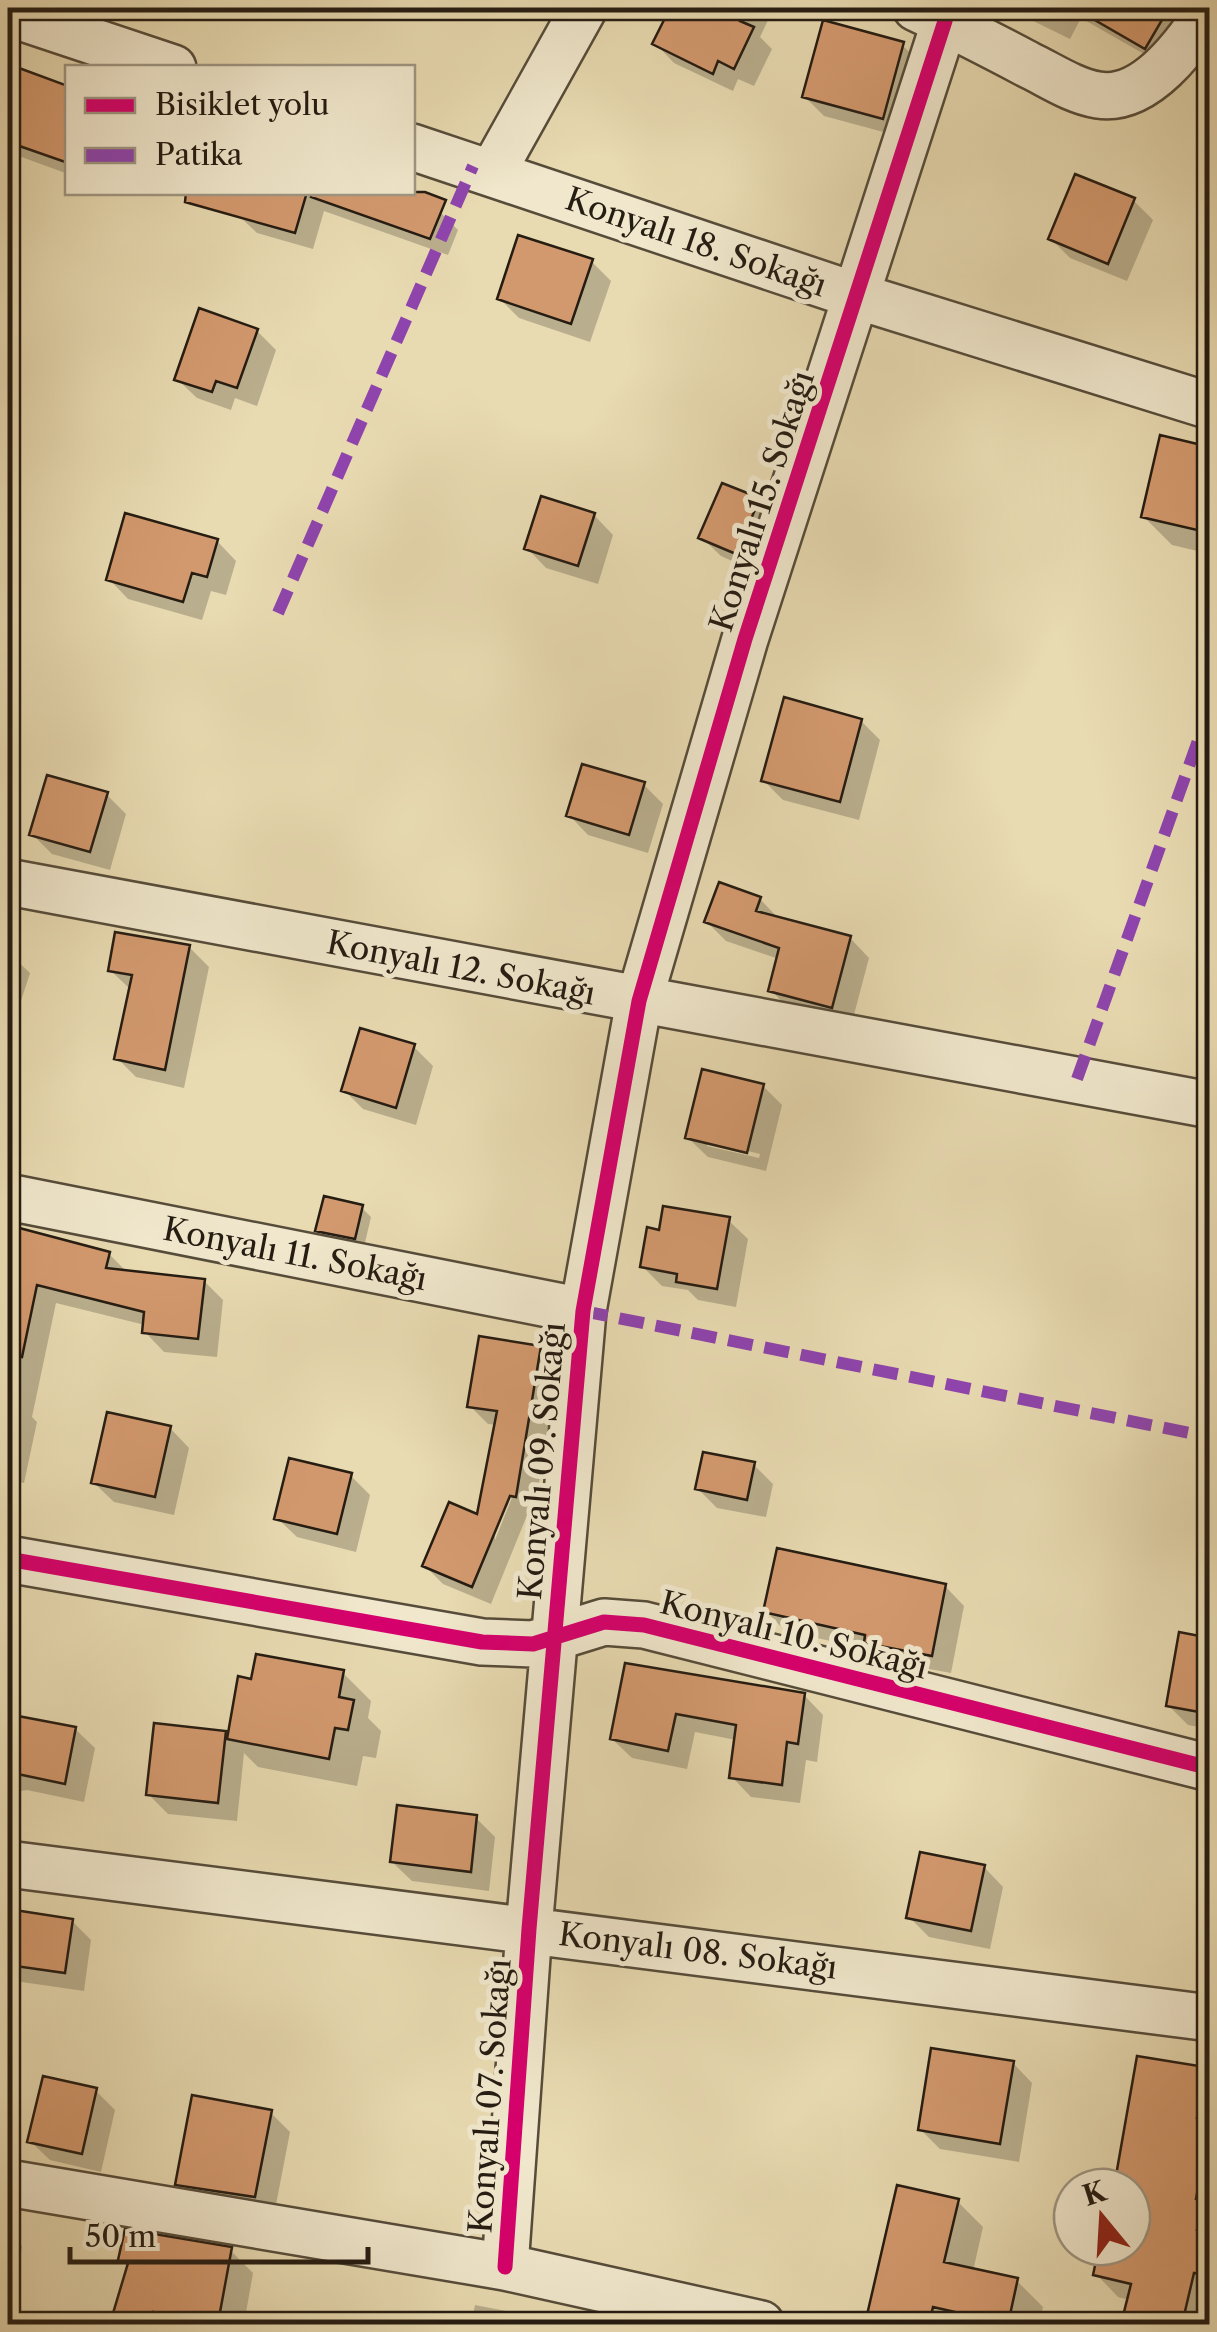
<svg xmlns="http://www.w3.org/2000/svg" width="1217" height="2332" font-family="'Libre Caslon Text',serif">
	<rect width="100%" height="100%" fill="#e8dab1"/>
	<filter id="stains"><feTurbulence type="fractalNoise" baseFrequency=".002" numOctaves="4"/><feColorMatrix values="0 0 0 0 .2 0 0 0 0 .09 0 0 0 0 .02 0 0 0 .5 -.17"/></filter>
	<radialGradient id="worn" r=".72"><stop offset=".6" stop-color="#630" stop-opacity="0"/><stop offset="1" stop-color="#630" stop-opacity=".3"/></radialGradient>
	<path fill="#0003" fill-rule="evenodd" d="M672,8h87l10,10 -9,19 12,12 -18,37 -16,-7 -5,12 -59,-28 -19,-20z
		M1007,8h186l-28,58 -84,-48 -11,21z
		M902,45l20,19 -20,73 -78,-21 -20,-20z
		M68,88v86l-60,-22v-48z
		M246,192h146l48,20 18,18 -10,25 -124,-44 -11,38 -56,-16 -18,-17z
		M1134,201l19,19 -26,61 -57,-23 -19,-19z
		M591,261l20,20 -21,61 -71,-24 -19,-19z
		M257,331l19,19 -19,56 -22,-8 -4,12 -34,-12 -20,-19z
		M1210,449v105l-38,-9 -29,-29z
		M758,500l20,20 -22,52 -35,-16 -20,-19z
		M594,515l19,20 -15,49 -52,-16 -19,-20z
		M217,541l19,20 -10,34 -15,-4 -9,29 -74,-21 -19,-20z
		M861,721l19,19 -21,80 -76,-20 -19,-19z
		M643,784l20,20 -15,49 -60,-18 -19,-20z
		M106,794l20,20 -16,56 -58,-16 -20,-20z
		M760,899l19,20 71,19 19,20 -18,68 -61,-16 -19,-20 8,-31 -53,-18 -19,-19z
		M189,947l20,20 -25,121 -48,-11 -19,-19 13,-69 -20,-19z
		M8,952l22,21 -21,65h-1z
		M414,1047l19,19 -17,59 -53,-16 -19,-19z
		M763,1086l19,19 -16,66 -58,-14 -20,-19zM707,1141l53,13 -1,4 -52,-12z
		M362,1208l9,9 -7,30 -37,-7 -9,-10z
		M728,1220l20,19 -12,68 -38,-7 -10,-10 -26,-4 -19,-19 18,-34z
		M11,1229l98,25 19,19 76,8 19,19 -6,57 -53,-5 -19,-20v-7l-89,-22 -24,114 5,5 -13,61 -16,-3z
		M540,1348l18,18 -24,148 -6,-1 -37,91 -48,-20 -18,-18 53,-49 19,-92 -9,-1 -18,-18zM513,1484l4,1 -22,55v-13z
		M170,1428l19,20 -15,67 -60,-13 -20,-19z
		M754,1465l19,19 -7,33 -49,-9 -19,-19z
		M351,1476l19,19 -14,57 -59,-15 -20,-19z
		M945,1586l19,20 -13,67 -65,-12 -10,-10 -91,-20 -19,-20z
		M1210,1640v89l-22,-4 -19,-19z
		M627,1666l177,29 19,20 -6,47 -11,-2 -6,43 -49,-6 -19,-20 4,-37 -41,-8 -8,37 -55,-11 -20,-19z
		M342,1672l29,29 -3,17 13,13 -5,27 -13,-2 -6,30 -99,-19 -14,-14 -7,68 -69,-7 -20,-20 77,-61 5,5 23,-56z
		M75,1729l20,19 -11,54 -57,-12 -19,3v-59z
		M476,1818l19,19 -6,54 -77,-10 -20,-19z
		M984,1867l19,20 -13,62 -61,-12 -20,-20z
		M8,1912l64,9 19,19 -7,51 -76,-11z
		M1139,2059l65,11 6,5v249h-86l6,-24 -12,-3 -22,-23 5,-27h31v-60h-19z
		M1013,2063l19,20 -13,79 -79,-13 -20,-20z
		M96,2091l19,19 -14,62 -51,-12 -20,-19z
		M270,2112l20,20 -16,83 -77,-12 -19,-19z
		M957,2201l26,26 -10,44 44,10 26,26 -4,17h-160l-10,-10z
		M8,2232l14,14 -7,47 -7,-1z
		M230,2250l23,23 -9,51h-125l-5,-5 15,-51 -8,-9z
		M475,2305l99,19h-103z"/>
	<path fill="#d3996e" stroke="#251c12" stroke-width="2.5" d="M670,8h76l-6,13 14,6 -20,42 -16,-8 -5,13 -61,-30z
		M1074,8h95l-24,41z
		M823,20l81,22 -21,77 -81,-22z
		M19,68l49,18v77l-60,-21v-42z
		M1075,174l60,24 -27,66 -60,-25z
		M186,192h121l-12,41 -110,-31z
		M312,192h113l21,8 -16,39 -119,-42z
		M518,235l75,24 -22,65 -74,-25z
		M199,308l59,21 -21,59 -21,-7 -4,11 -38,-12z
		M1160,435l50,12v86l-69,-16z
		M722,483l38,15 -24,56 -38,-16z
		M541,496l54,17 -17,53 -54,-17z
		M125,513l93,26 -11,38 -15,-4 -9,29 -77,-22z
		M784,697l78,22 -22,83 -79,-21z
		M582,764l63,18 -16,53 -63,-19z
		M47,775l61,17 -18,60 -61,-17z
		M719,882l42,15 -5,14 95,25 -19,72 -64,-17 11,-43 -75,-26z
		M115,932l75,13 -25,125 -51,-11 18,-84 -24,-4z
		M360,1028l55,16 -19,64 -55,-17z
		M702,1069l62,15 -17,69 -62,-15z
		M324,1196l39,9 -8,34 -40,-8z
		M663,1206l67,11 -13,72 -41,-7 1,-8 -37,-7 7,-40 12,3z
		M8,1225l102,27 -4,16 99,11 -7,60 -56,-6 2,-21 -107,-27 -15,72 -14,-2z
		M479,1336l62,10 -25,151 -6,-1 -38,91 -50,-21 27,-64 28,12 20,-103 -30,-4z
		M107,1412l64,14 -16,71 -64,-14z
		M703,1452l52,10 -8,38 -52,-11z
		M289,1458l63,15 -15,61 -63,-15z
		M777,1548l169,36 -14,72 -68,-13 1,-8 -102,-23z
		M1179,1632l31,6v76l-44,-8z
		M256,1654l88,16 -5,27 15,3 -6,30 -13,-2 -6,31 -102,-20 11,-63 13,3z
		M625,1663l180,30 -7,51 -11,-2 -5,43 -53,-7 7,-53 -60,-11 -8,37 -58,-12z
		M18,1716l58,11 -11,57 -57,-12z
		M154,1723l72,8 -8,72 -72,-8z
		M397,1805l80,10 -6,57 -81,-10z
		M920,1852l65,13 -14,66 -65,-13z
		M8,1909l65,10 -8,54 -57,-8z
		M931,2048l83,13 -14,83 -82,-14z
		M1137,2056l68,11 -8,51 13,3 -14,78 7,1 -6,30 13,3v24l-5,18 -11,-2 -12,51h-61l10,-40 -38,-9 6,-28h33v-60h-18z
		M43,2076l54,12 -15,66 -55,-12z
		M192,2095l80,15 -17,87 -80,-12z
		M897,2185l62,14 -15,63 74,16 -10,46 -75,-17 -4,17 -62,-9z
		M125,2229l107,18 -14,76 -65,-11 -4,12 -38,-4 17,-57 -10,-3z"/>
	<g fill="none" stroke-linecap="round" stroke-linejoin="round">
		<g stroke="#564c3a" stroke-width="50">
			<path id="street" d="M916,8c38,18 75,37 111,56 23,11 46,27 71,31 48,8 90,-52 112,-86
				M8,13l165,55
				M412,147l445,149 353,110
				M492,173l92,-165
				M8,882l1202,223
				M8,1197l575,114
				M8,1559l474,83 51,2 71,-22 40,3 566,143
				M8,1864l1202,154
				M8,2183l497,84 256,57
				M505,2267l24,-338 54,-618 56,-310 106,-362 200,-618"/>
		</g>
		<use href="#street" stroke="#f0e7cc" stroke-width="45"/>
		<path stroke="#8e44ad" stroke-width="12" stroke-dasharray="25 12" stroke-linecap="butt" d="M278,613l195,-447
			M1077,1079l133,-372
			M583,1311l627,126"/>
		<g stroke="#f0e7cc" stroke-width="21">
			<path id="cycleway" d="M8,1559l474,83 51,2 71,-22 40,3 566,143
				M505,2267l24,-338 54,-618 56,-310 106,-362 200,-618"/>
		</g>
		<use href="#cycleway" stroke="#d6006c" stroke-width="15"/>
	</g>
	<g text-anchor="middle" stroke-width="10" stroke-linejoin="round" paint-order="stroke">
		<g font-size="32" fill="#251c12" stroke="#f0e7cc">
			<text transform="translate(696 242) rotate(19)" y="11">Konyalı 18. Sokağı</text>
			<text transform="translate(762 501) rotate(-72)" y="11">Konyalı 15. Sokağı</text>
			<text transform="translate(461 968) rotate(11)" y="11">Konyalı 12. Sokağı</text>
			<text transform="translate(295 1254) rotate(11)" y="11">Konyalı 11. Sokağı</text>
			<text transform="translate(542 1461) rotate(-85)" y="11">Konyalı 09. Sokağı</text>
			<text transform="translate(794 1635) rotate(14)" y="11">Konyalı 10. Sokağı</text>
			<text transform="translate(698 1951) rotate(7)" y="11">Konyalı 08. Sokağı</text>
			<text transform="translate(490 2096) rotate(-86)" y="11">Konyalı 07. Sokağı</text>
		</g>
	</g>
	<rect width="1217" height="2332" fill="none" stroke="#e8dab1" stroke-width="40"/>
	<rect x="10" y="10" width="1197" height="2312" fill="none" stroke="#251c12" stroke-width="5"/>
	<rect x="20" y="20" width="1177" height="2292" fill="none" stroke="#251c12" stroke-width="2.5"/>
	<rect x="65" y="65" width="350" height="130" fill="#f0e7cc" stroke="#9f9682" stroke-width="2.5"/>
	<rect x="85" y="98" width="50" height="15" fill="#d6006c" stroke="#9f9682" stroke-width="2.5"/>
	<text x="155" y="115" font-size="30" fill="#251c12">Bisiklet yolu</text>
	<rect x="85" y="148" width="50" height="15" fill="#8e44ad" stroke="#9f9682" stroke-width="2.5"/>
	<text x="155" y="165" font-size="30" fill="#251c12">Patika</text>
	<g transform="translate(1102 2217) rotate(342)"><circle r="48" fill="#f0e7cc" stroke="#9f9682" stroke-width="2.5"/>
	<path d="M0-8L18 38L0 25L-18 38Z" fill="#8f2418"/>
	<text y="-15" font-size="28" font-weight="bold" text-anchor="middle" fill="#251c12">K</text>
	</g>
	<path d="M70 2247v15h298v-15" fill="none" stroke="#251c12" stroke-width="5"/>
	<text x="85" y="2247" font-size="30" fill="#251c12" stroke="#f0e7cc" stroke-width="8" paint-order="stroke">50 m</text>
	<rect width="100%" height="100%" filter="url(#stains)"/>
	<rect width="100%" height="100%" fill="url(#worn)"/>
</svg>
